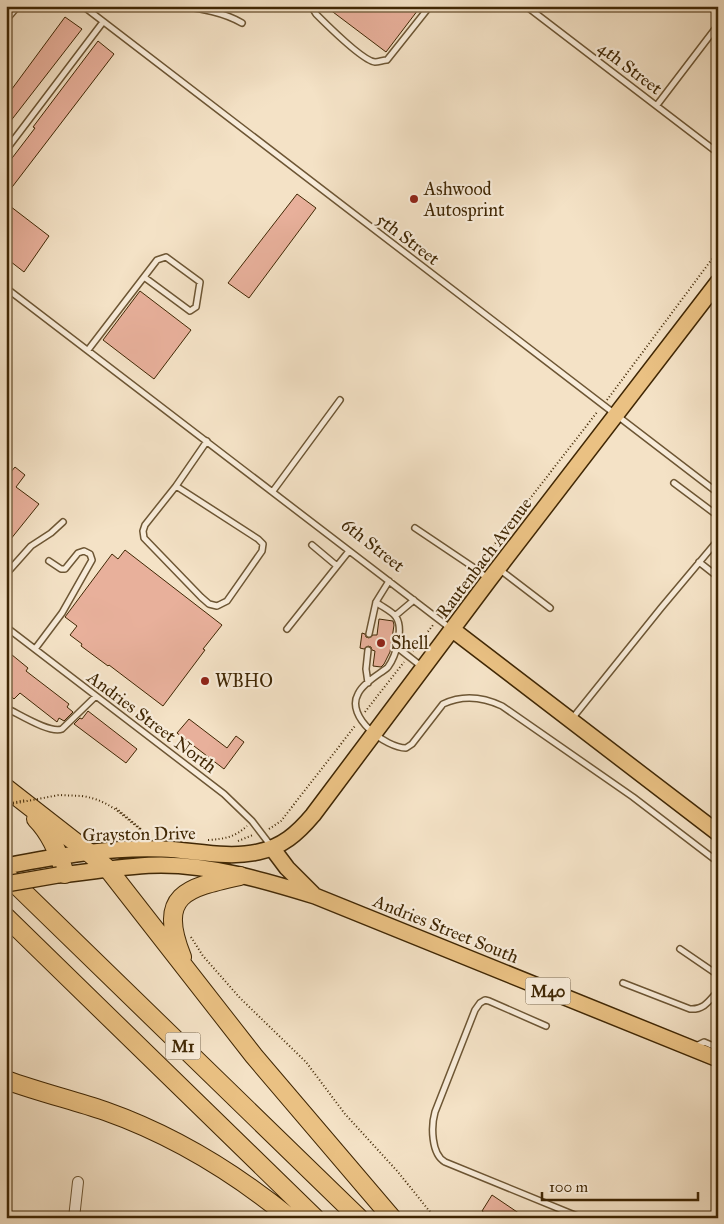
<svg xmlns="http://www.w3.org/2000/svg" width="724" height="1224" font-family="'IM FELL Great Primer',serif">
	<rect width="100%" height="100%" fill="#f4e2c6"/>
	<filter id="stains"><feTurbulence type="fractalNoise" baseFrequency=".004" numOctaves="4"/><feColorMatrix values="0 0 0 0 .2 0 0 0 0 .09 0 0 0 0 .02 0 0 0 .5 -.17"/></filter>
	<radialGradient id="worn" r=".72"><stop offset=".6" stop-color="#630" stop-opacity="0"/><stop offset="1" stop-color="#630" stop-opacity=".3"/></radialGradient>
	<path fill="#e8b09b" stroke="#402704" d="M325,6h96l-35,46z
		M65,17l17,12 -76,98v-30z
		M98,41l16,13 -108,141v-29l29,-38 -2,-1z
		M297,194l19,14 -67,90 -21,-15z
		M6,203l43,33 -25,36 -18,-14z
		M140,291l51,39 -37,49 -51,-39z
		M15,467l10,8 -9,12 23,17 -33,41v-75l4,3z
		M125,550l97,75 -19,24 2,1 -42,56 -54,-41 -1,1 -27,-20 1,-2 -12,-9 7,-9 -12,-9 47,-63 6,5z
		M379,619l14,2 1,4 -4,27 -6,12 -3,3 -8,-1 2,-15 -3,-1 -1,-3 -3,-1 -4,3 -4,-1 2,-15 3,1 1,3 3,1 4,-3h4z
		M6,650l22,18 -2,3 43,33 -2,3 6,5 -9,9 -5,-3 -2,4 -37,-29 -6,6 -8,-7z
		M88,711l49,38 -11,14 -52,-39 6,-6 2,1z
		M189,719l38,29 9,-12 8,6 -20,27 -47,-36z
		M492,1195l34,23h-35l-9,-7z"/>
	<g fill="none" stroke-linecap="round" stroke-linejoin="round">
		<g stroke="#6d5634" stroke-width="8">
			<path id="lane" d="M83,6l635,487
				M181,6c21,3 42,6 61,17
				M311,6l5,8c10,10 47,47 59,48 4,0 8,-2 12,-2l43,-54
				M526,6l192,147
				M6,20l12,-14
				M657,105l61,-80
				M6,150l97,-128
				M6,288l444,340
				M88,350l69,-90 9,-3 34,25 -4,25 -6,4 -46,-34
				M674,483l44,33
				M176,486l-31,39 -2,6 1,7 57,59 8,7 8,2 10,-5 35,-50 1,-7 -5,-5 -82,-53 31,-45
				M273,491l67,-91
				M415,528l61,41 11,9
				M312,545l25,21
				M699,562l19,15
				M499,569l51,39
				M6,574l25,-28 20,-13 12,-11
				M376,602c6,5 16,9 20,15 8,12 0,39 -8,50
				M395,616l19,-16
				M6,627l218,167 28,27 19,25
				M287,629l62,-78
				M369,634l7,-32 13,-21
				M717,637l1,-1
				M398,648l23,18
				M35,649l27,-36 30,-53 -2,-6 -6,-3 -6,2 -13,16h-4l-12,-8
				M368,650l-2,19 2,14
				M387,668c-9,7 -24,15 -29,26 -13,23 28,54 48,54l6,-4 31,-40c19,-9 40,-7 59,2l131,91 85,65
				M6,708c13,6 44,26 56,21l34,-33
				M571,720l90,-112 57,-68
				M680,949l38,26
				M623,983l67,26c14,1 19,-8 28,-18
				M546,1026l-57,-25 -4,-1 -5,3 -5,7 -40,102c-4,14 -4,42 10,50l137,56
				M696,1046l8,-4 14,6"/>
		</g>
		<g stroke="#6d5634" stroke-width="12">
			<path id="street" d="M74,1218l4,-36"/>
		</g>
		<g stroke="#402704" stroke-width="18">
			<path id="primary" d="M453,630l265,203
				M272,848l15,20 26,26
				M6,866c52,-10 103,-19 156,-17 31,1 65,10 96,3 24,-5 39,-18 55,-37l176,-235 229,-298
				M58,875c34,-3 69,-10 103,-10 52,0 105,16 154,31l403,163"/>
		</g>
		<g stroke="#402704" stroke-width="20">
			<path id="highway" d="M6,788l82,64 20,17 146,187 138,162
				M36,819c15,15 23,35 29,55
				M6,875l353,343
				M6,917l309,301
				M182,957c-25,-63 4,-69 58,-81
				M6,1080c33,12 66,20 99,31 68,24 130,62 185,107"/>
		</g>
		<path stroke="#402704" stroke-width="2" stroke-dasharray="1 2.5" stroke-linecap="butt" d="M607,400l111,-149
			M480,563l118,-152
			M442,613l29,-38
			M413,651l20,-26
			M365,712l39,-50
			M82,796c32,5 42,23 66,39
			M116,808l25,21
			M269,829l12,-8 74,-95
			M208,840c17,-1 27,-3 39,-14
			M238,841l15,-6
			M191,937l12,19 37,42 66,64 39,52 53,58 37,46"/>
		<use href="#lane" stroke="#f8ecda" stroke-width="5"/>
		<use href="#street" stroke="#f8ecda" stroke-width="10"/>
		<use href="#primary" stroke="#eac183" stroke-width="15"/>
		<use href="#highway" stroke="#eac183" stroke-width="18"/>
		<g stroke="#402704" stroke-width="18" stroke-linecap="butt">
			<path id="primary-bridge" d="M6,884l52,-9"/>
		</g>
		<path stroke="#402704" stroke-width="2" stroke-dasharray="1 2.5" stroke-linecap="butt" d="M6,804l20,-4
			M6,805l53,-10 23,1"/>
		<use href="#primary-bridge" stroke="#eac183" stroke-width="15"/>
	</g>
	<g fill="#8f2418" stroke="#f8ecda" stroke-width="2">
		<circle cx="414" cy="199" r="5"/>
		<circle cx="381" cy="643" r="5"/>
		<circle cx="205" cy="681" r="5"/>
	</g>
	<g text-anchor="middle" stroke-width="4.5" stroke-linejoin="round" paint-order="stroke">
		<g fill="#f8ecda" stroke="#776244" stroke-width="1">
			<rect x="525.5" y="977.5" width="45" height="27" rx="4"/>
			<rect x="165.5" y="1032.5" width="35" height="27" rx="4"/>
		</g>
		<g font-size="16" font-weight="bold" fill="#402704">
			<text x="548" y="997">M40</text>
			<text x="183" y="1052">M1</text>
		</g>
		<g font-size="18" fill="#402704" stroke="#f8ecda">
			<text transform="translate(630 68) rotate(37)" y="6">4th Street</text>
			<text transform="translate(408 239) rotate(37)" y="6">5th Street</text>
			<text transform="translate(373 545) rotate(38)" y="6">6th Street</text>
			<text transform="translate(484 558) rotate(-53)" y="6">Rautenbach Avenue</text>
			<text transform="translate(152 722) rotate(37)" y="6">Andries Street North</text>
			<text transform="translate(139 834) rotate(-1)" y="6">Grayston Drive</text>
			<text transform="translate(446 929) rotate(22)" y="6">Andries Street South</text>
		</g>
		<g font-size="18" fill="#402704" stroke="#f8ecda" text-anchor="start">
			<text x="424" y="195">Ashwood<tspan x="424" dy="21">Autosprint</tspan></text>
			<text x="391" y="649">Shell</text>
			<text x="215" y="687">WBHO</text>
		</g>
	</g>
	<rect width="724" height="1224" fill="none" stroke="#f4e2c6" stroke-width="25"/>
	<rect x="8" y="8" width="709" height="1209" fill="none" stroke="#402704" stroke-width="2.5"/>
	<rect x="12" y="12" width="699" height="1199" fill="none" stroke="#402704"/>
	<path d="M542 1192v8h156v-8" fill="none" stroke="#402704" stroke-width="2.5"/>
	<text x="549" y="1192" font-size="15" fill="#402704" stroke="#f8ecda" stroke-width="4" paint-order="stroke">100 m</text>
	<rect width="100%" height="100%" filter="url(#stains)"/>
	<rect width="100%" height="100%" fill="url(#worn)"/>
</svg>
